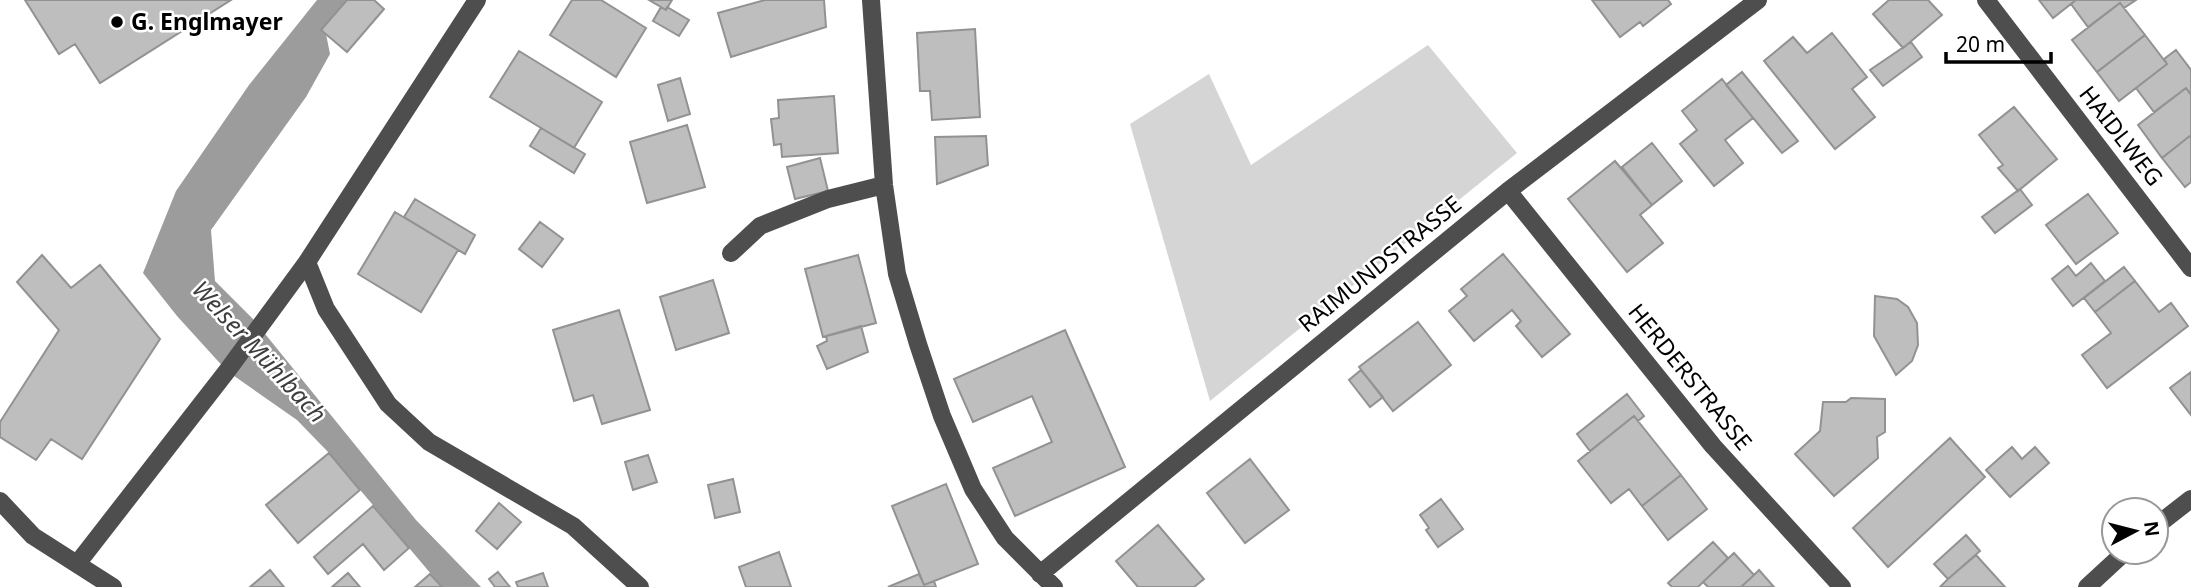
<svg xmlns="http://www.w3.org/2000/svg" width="2191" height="587" font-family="'Noto Sans',sans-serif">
	<rect width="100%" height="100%" fill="#fff"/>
	<path fill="#d5d5d5" d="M1428,45l89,108 -307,248 -80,-277 79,-50 42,91z"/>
	<path fill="#9c9c9c" d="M317,0h35l-26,34 4,20 -24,43 -95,133 4,51 38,38 163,201 65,67h-39l-113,-134 -32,-33 -70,-49 -50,-55 -34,-43 33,-82 73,-106z"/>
	<path fill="#bebebe" stroke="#929292" stroke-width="2" d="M25,0h206l-131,83 -25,-39 -16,10z
		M347,0h27l10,9 -37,43 -26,-22z
		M572,0h29l45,28 -30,49 -66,-42z
		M649,0h23l-6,10z
		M765,0h59l2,27 -95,30 -13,-44z
		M1592,0h76l3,4 -28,22 -3,-4 -20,15z
		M1889,0h39l14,15 -39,33 -30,-34z
		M2039,0h37l-23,18z
		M2076,0h60l-12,8 -4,-5 -32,24 -17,-23z
		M2120,3l25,32 -48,37 -25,-32z
		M661,7l5,3 1,-3 22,13 -10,16 -26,-15z
		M975,29l5,88 -48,3 -2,-29h-10l-3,-58z
		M1832,33l35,44 -15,12 23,28 -40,32 -71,-88 29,-24 14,16z
		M2145,35l22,29 -48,37 -22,-29z
		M1911,42l11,15 -39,29 -13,-16z
		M2176,50l15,20v24l-5,-6 -32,24 -18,-24 31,-24 -3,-5z
		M519,51l83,51 -28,46 -84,-51z
		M1742,72l56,69 -16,12 -56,-68z
		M680,78l10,36 -22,7 -10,-36z
		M1722,79l31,39 -28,22 18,23 -29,23 -34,-42 17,-14 -15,-19z
		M2186,88l5,7v40l-29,23 -24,-33z
		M834,96l4,57 -56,4 -1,-13 -7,1 -3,-26 8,-1 -1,-18z
		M2014,107l43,52 -39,32 -20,-23 5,-3 -24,-30z
		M687,125l18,62 -58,16 -17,-61z
		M541,128l44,26 -11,19 -44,-27z
		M2191,135v47l-6,5 -23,-29z
		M986,136l2,29 -51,19 -2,-47z
		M1652,143l30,38 -30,24 -30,-38z
		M820,158l8,33 -33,8 -8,-32z
		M1615,161l37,44 -12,10 23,28 -36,29 -59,-73z
		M2020,189l12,16 -37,28 -13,-16z
		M2088,194l30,39 -42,31 -30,-39z
		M415,199l60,36 -10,19 -61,-37z
		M395,212l63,38 -37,62 -63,-38z
		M540,222l23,17 -21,28 -23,-18z
		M1503,254l67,80 -28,23 -26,-31 5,-5 -9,-11 -38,31 -25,-30 18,-15 -6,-7z
		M42,255l29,33 29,-23 60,74 -78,120 -31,-20 -15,21 -36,-23v-15l59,-92 -42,-48z
		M858,255l18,68 -53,14 -18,-68z
		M2091,263l14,18 -32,25 -21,-27 16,-13 8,10z
		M2124,267l11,14 -40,31 -11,-14z
		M713,280l16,53 -53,17 -16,-53z
		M2135,281l24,31 12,-9 17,23 -81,62 -25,-33 29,-22 -16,-21z
		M1875,296l22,3 11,8 9,16 1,22 -6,16 -16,14 -22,-39z
		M619,310l31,100 -48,14 -9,-29 -19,6 -21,-71z
		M1418,322l33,43 -58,46 -34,-44z
		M861,326l7,26 -41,17 -10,-23 10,-5 -1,-5z
		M1065,330l60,137 -110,49 -22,-48 59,-26 -20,-46 -59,26 -19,-43z
		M1361,370l22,27 -13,10 -21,-27z
		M2191,372v43l-21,-27z
		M1627,394l17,22 -6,5 -4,-5 -44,35 -13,-17z
		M1851,398l34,1v33l-8,5 1,21 -44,38 -39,-42 25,-23 3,-29h23z
		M1634,416l47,59 -39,31 -13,-17 -18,14 -33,-42z
		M1950,438l35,39 -97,90 -35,-39z
		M2012,447l10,12 13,-12 14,16 -39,34 -24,-27z
		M329,453l31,37 -62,53 -32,-38z
		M648,455l9,27 -24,8 -8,-28z
		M1250,459l39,51 -44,33 -38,-50z
		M1681,475l26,34 -39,31 -26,-34z
		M733,479l7,33 -25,6 -7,-33z
		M946,484l32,80 -54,21 -32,-79z
		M1441,499l22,30 -25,18 -12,-17 3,-2 -9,-13z
		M499,503l22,19 -24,27 -21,-18z
		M373,506l36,42 -25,22 -21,-26 -35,30 -14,-17z
		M1158,525l46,54 -10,8h-56l-22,-26z
		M1966,535l14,16 -32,28 -14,-15z
		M1713,542l15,16 -30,29h-26l-4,-4z
		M779,552l12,35h-45l-7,-20z
		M1734,553l20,22 -13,12h-33l-5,-5z
		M1976,555l29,32h-65l8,-8z
		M270,570l14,17h-34z
		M1759,570l15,17h-33l13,-12z
		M498,572l12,15h-15l-6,-8z
		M348,573l12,14h-28z
		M543,573l5,14h-30l-2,-5z
		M430,574l12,13h-27z
		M919,574l5,11 10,-4 2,6h-48z"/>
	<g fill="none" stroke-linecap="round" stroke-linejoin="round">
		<path stroke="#4e4e4e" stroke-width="18" d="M477,0l-170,262 19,47 62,95 41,38 144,84 67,61
			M871,0l13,185 13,89 21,70 24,72 31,73 32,49 49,49
			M1986,0l205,268
			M1508,191l205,255 129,141
			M731,253l29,-27 68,-27 56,-14
			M0,501l33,35 80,51
			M2156,526l35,-27
			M77,564l150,-193 80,-109
			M1040,574l468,-383 250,-191
			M2087,587l38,-35"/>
	</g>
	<circle fill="#000" stroke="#fff" stroke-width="2.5" cx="117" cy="22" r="7"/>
	<g text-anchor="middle" stroke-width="5" stroke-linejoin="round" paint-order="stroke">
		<g font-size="23" font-weight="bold" fill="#000" stroke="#fff" text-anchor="start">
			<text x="131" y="30">G. Englmayer</text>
		</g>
		<g font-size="23" fill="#000" stroke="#fff">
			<text transform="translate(2121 136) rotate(52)" y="8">HAIDLWEG</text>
			<text transform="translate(1380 264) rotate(-39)" y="8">RAIMUNDSTRASSE</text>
			<text transform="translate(1690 377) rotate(51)" y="8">HERDERSTRASSE</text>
		</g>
		<g font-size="24" font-style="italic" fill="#3d3d3d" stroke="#fff">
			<text transform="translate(259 352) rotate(47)" y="8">Welser Mühlbach</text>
		</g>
	</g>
	<g transform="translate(2135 531) rotate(83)"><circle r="33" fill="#ffffff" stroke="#999999" stroke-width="2"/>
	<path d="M0-5L12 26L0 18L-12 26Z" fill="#000000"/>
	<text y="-10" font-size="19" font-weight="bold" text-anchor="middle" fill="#000000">N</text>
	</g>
	<path d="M1946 52v10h105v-10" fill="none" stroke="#000000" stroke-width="3.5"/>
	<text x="1956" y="52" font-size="21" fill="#000000" stroke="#ffffff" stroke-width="5" paint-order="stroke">20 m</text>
</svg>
